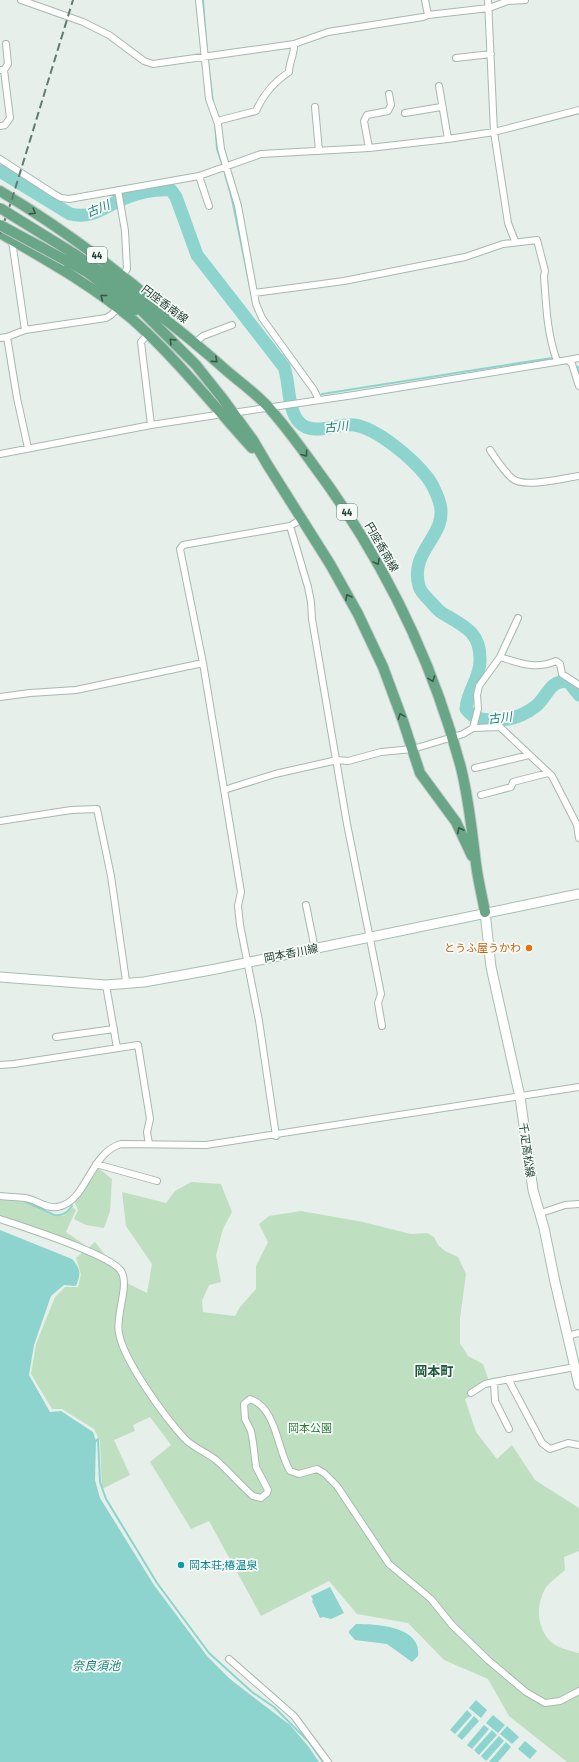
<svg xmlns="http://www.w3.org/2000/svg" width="579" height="1762" font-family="'Fira Sans Condensed','Noto Sans JP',sans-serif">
	<rect width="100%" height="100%" fill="#e6efe9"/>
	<path fill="#bfe0c0" d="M98,1168l14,11 -2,32 -6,17 -18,-3 -12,-6 4,-9 -3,-7z
		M191,1182l30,2 11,28 -9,17 -7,26 5,27 -12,3 -7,16 1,11 32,4 5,-9 16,-18v-23l12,-24 -9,-18 10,-8 32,-5 62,11 48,12 16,-1 7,4 4,8 7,6 13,6 8,17 -6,44v25l8,13 15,8 7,20 -25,15 11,33 21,27 15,-14 23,35 44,28v43l-15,6 1,13c-6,6 -16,12 -20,19 -9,17 -8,35 3,50 6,8 22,12 31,14v109h-12l-58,-46 -21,-37 -44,-19 -36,-37 -51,-9 -28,-33 -68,35 -52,-95 -18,8 -41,-67 21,-17 -21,-28 -17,8 2,6 -21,9 16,35 -28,14 -2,-48 -6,-12 -32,-20h-10l-21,-35 5,-30 19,-47 10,-10h13l3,-13 -5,-16 19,-16 32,41 20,10 5,-29 -26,-38 -4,-34 44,11 9,-12z
		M0,1199l25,3 28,14h11l9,-9 3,3 -10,22 19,13 -27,-8 -58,-21z"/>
	<path fill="#8dd4ce" d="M0,1230l72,29c9,10 9,15 4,27l-12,-1 -13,11 -17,49 -5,30 21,37 11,-1 32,21 3,9 -1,39 5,18 54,87 53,71 23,23 60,46 18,21 11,16h-319z
		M330,1587l14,26 -13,6 -8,-2 -3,1 -8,-17 1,-1 -2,-4z
		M356,1624c20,0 66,2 62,32l-6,6 -25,-18 -32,-4 -6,-7v-2z
		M476,1700l11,10 -6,8 -12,-10z
		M467,1710l5,5 -17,19 -5,-4z
		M493,1715l12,10 -7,8 -12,-10z
		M474,1716l5,5 -17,19 -5,-4z
		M484,1725l5,4 -17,20 -5,-4z
		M507,1726l12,11 -7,7 -12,-10z
		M492,1730l5,5 -18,20 -5,-5z
		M499,1736l5,5 -18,20 -5,-5z
		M525,1741l12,10 -7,8 -12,-10z
		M506,1742l5,5 -13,15h-9z"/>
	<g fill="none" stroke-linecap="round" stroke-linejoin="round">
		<path stroke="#8dd4ce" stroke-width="2" d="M203,0l4,53
			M208,61l5,42
			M215,123l2,26 5,15
			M225,174l7,25 18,88
			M284,354l27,36
			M578,367l1,5
			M322,394l230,-36
			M24,1201l30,14c9,1 13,-2 18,-9
			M96,1441l2,-2 2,43 6,17 51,84 52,70 43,39 22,15 35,35 14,20"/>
		<path stroke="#8dd4ce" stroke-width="13" d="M0,171l70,43c24,6 37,-10 58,-17 13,-5 29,-8 43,-7l5,7 21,58 87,112c6,16 3,42 15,55 13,15 39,1 55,3 23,3 59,34 73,52 5,6 11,19 13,27 8,32 -31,46 -21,82 1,5 6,10 10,14 4,4 8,10 13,13 22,13 39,19 38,48 0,18 -13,30 -14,48 8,10 15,11 27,11 16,1 30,-4 43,-14 13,-11 12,-25 32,-25l11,14"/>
		<g stroke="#a8b8af" stroke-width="8">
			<path id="minor" d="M21,0l62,22 26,13 35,26 9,3 141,-20 34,-12 95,-15 5,-2 61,-7 19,-7 17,-1
				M199,0l10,99 9,25 3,25 17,57 18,98 6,14 52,72 5,10
				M425,0l3,15
				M488,0l6,132 14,91 7,18
				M456,58l35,-4
				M0,70h4l4,-6 -2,-20
				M439,86l9,53
				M315,107l4,44
				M405,113l36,-6
				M217,121l39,-10c7,-16 18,-29 33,-39 0,-10 6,-19 5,-28
				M0,126l5,-1 5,-7 -6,-48
				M369,148l-5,-27 3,-6 21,-4 3,-6 -2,-11
				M0,159l54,35 7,4 8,1 130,-23 62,-22 108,-6 79,-9 46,-7 85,-22
				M199,176l10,30
				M118,190l7,41 2,38 -4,6
				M12,241l13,89
				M254,293l90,-12 121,-24 38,-13 34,-4 8,31 -1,5c2,29 3,58 13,85
				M147,335l-6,7 10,83
				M7,337l10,61 11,50
				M0,338l7,-1 18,-7 81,-12 5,-3 6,-6
				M195,343l8,-7 29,-11
				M568,360l11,-2
				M232,413l122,-18 214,-35 4,4 7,22
				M490,450c6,9 14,22 23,29 12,9 51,-1 66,-3
				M0,454l151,-29 72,-11
				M290,526l18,61 3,15 1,17 35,205 34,170 -3,9 4,23
				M500,657c20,6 35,13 56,4l4,3 2,10 17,11
				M0,697l30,-4 46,-3 127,-27
				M473,728l27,-1 52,49 25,49 2,13
				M475,768l54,-13
				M224,790l51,-16 62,-14 11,1 33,-9 32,-3 50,-15 10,-6 5,-19 -1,-14 2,-9 21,-29 18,-39
				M481,795l30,-8 2,-5 35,-9
				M0,821l71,-11 26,-1 14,67 15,105 -1,3
				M306,905l9,44
				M106,985l11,63
				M56,1037l58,-8
				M0,1065l14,-1 124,-19 12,74 -3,13 2,12
				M276,1136l-17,-115 -19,-96 -2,-19 3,-14 -38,-229 -23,-114 3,-4 107,-19 12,-7
				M96,1164l61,17
				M0,1196c8,1 16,1 25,2 11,1 20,11 32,9 30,-4 32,-54 64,-63l85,1 373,-58
				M541,1213l24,-8 14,-1
				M0,1219c23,8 110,35 121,52 9,14 -6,45 -2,62 4,27 46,84 65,105 8,9 22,14 32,22 13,11 24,25 37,36l8,2 6,-5 1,-3 -12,-23 -3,-25 -2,-11 -6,-12 -1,-15 6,-5c27,9 27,51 40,72l9,3 18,-5 7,4 13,13 52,78 42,35 21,26 36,35 38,32 19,11 15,-2 19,-10
				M567,1336l12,-3
				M508,1379l34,64 8,6 18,-6 11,2
				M494,1382l1,19 14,28
				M471,1393l14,-9 9,-2 81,-15
				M229,1659l65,57 34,46"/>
		</g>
		<g stroke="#a7beb0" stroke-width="11">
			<path id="secondary" d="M485,912l6,55 29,130 13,93 11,38 11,54 24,103
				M0,977l106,8 38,-3 72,-13 363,-75"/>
		</g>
		<g stroke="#c2cac6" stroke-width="12">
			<path id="primary" d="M0,191c60,36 114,76 166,121
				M0,233c46,27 92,52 132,86 44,39 81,86 120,129
				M73,253c54,36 106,75 154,118 14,12 31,24 43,38 15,17 29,36 42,54 68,91 120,195 149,305 8,32 11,64 15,96 2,16 6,32 9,48
				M67,261l20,11 49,38
				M132,301l64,64 27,34 30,41 14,24 63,100 28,50 25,53 20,54 17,52 36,49 16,34"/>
		</g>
		<use href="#minor" stroke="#fff" stroke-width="6"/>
		<use href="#secondary" stroke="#fff" stroke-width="9"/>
		<use href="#primary" stroke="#69a587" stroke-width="10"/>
		<path stroke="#5f7d6e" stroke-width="2" stroke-dasharray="8 4" stroke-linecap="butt" d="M0,234l12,-35 61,-199"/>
		<g stroke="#c2cac6" stroke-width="12" stroke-linecap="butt">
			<path id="primary-bridge" d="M0,208l73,45
				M0,225l67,36"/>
		</g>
		<use href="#primary-bridge" stroke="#69a587" stroke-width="10"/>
	</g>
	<defs><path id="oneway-chevron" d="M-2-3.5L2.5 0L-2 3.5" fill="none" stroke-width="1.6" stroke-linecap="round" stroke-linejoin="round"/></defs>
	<g stroke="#355b48">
		<use href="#oneway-chevron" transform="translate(33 212) rotate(32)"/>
		<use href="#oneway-chevron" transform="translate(103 297) rotate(-142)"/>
		<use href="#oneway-chevron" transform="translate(172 341) rotate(-134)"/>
		<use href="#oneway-chevron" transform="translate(215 360) rotate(41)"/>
		<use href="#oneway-chevron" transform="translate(305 454) rotate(53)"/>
		<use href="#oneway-chevron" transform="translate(377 562) rotate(62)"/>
		<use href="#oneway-chevron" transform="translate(348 597) rotate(-119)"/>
		<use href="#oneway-chevron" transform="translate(432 679) rotate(70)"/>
		<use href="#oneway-chevron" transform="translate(401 716) rotate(-111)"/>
		<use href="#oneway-chevron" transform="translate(460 830) rotate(-117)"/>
	</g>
	<circle fill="#e8710a" stroke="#f7fbf8" stroke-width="1.5" cx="529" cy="948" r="4"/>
	<circle fill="#0f9aa8" stroke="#f7fbf8" stroke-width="1.5" cx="181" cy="1565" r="4"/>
	<g text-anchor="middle" stroke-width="3.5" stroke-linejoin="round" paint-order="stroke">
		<g fill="#f7fbf8" stroke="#637a6e" stroke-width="1">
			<rect x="87" y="247" width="20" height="16" rx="3"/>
			<rect x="337" y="504" width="20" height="16" rx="3"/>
		</g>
		<g font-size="10" font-weight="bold" fill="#244233">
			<text x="97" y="259">44</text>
			<text x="347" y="516">44</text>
		</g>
		<g font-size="11" fill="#244233" stroke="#f7fbf8">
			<text transform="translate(165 304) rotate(37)" y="4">円座香南線</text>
			<text transform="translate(382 547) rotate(60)" y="4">円座香南線</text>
			<text transform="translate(291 953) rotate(-11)" y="4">岡本香川線</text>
			<text transform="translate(527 1150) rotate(82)" y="4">千疋高松線</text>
		</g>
		<g font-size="11" fill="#c56008" stroke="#f7fbf8" text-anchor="end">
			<text x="521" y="952">とうふ屋うかわ</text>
		</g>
		<g font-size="11" fill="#2c7a38" stroke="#f7fbf8">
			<text x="310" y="1432">岡本公園</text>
		</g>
		<g font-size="11" fill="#0d838f" stroke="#f7fbf8" text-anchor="start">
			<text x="189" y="1569">岡本荘;椿温泉</text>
		</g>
		<g font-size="12" font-style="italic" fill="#1b8079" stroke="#f7fbf8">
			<text transform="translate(98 209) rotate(-23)" y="4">古川</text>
			<text transform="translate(336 427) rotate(-6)" y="4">古川</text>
			<text transform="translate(500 718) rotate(-7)" y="4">古川</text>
			<text x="96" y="1670">奈良須池</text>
		</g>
		<g font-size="13" font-weight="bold" fill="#1f553b" stroke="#f7fbf8">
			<text x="434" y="1376">岡本町</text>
		</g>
	</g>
</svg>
